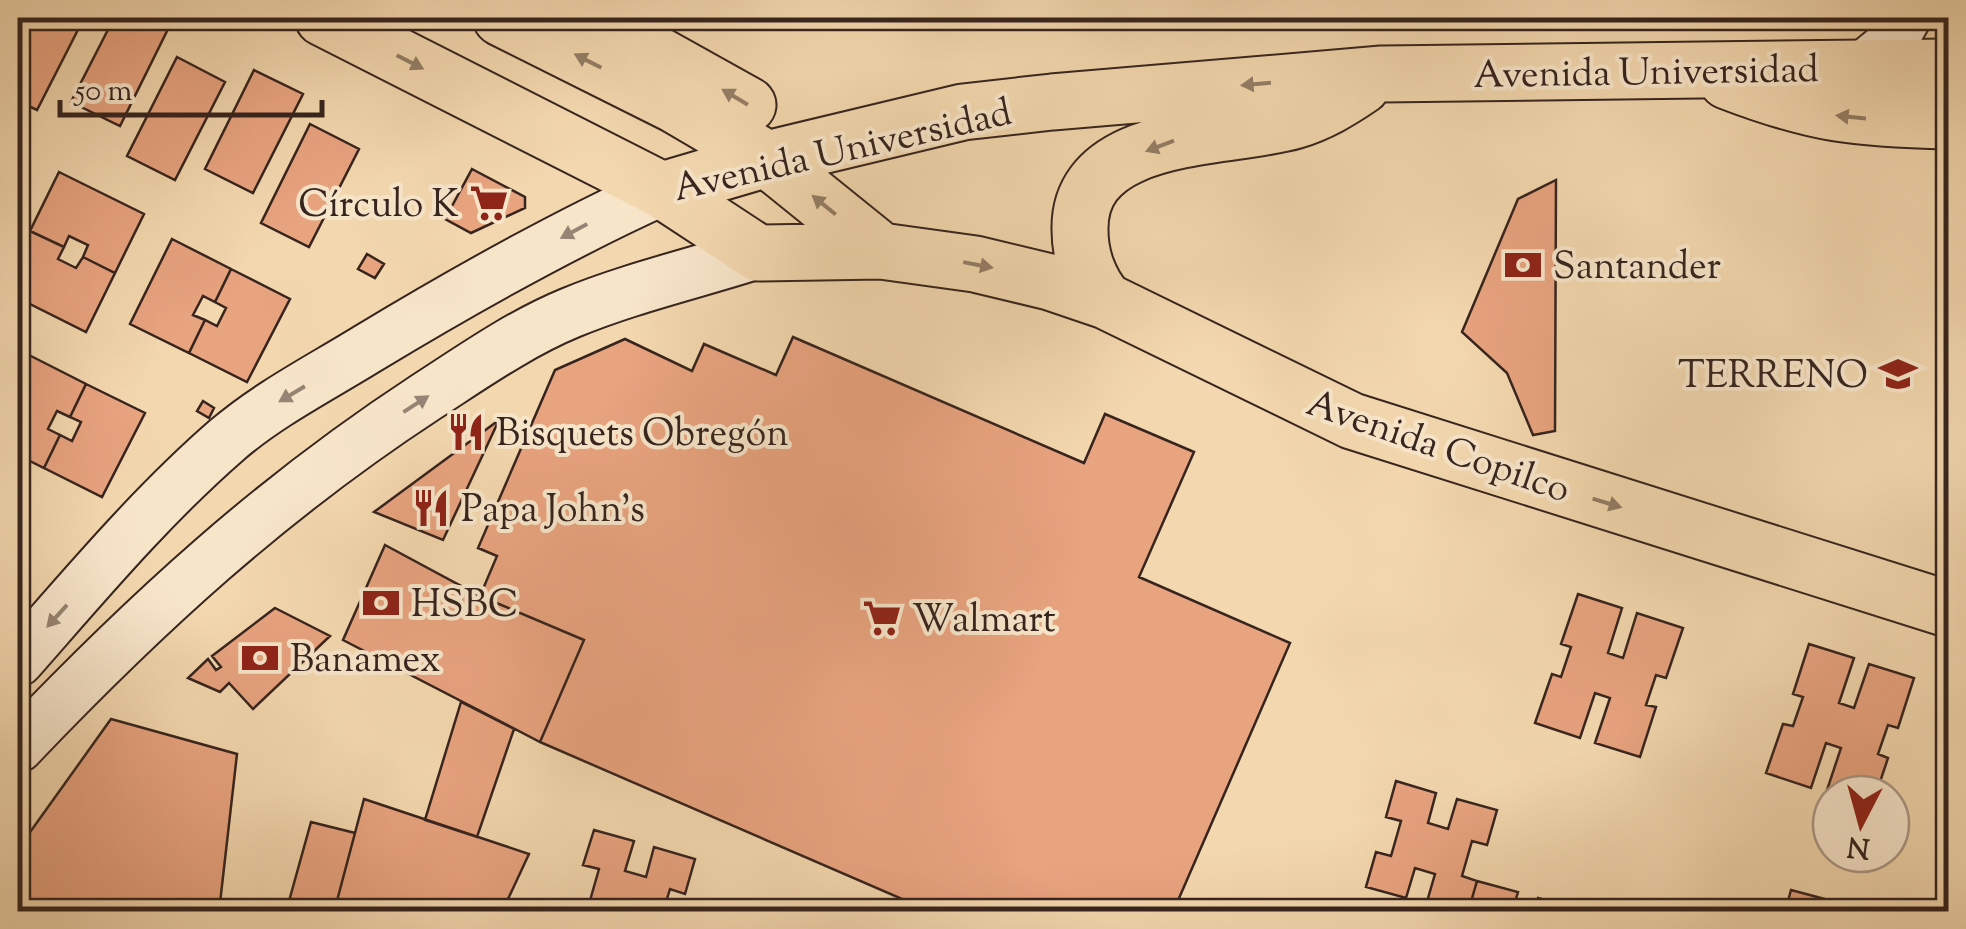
<svg xmlns="http://www.w3.org/2000/svg" width="1966" height="929" font-family="'Sorts Mill Goudy',serif">
	<rect width="100%" height="100%" fill="#f3d7ae"/>
	<filter id="stains"><feTurbulence type="fractalNoise" baseFrequency=".002" numOctaves="4"/><feColorMatrix values="0 0 0 0 .2 0 0 0 0 .09 0 0 0 0 .02 0 0 0 .5 -.17"/></filter>
	<radialGradient id="worn" r=".72"><stop offset=".6" stop-color="#630" stop-opacity="0"/><stop offset="1" stop-color="#630" stop-opacity=".3"/></radialGradient>
	<path fill="#e8a37f" stroke="#36241e" stroke-width="2.5" d="M23,18h61l-47,92 -19,-9v-72z
		M114,18h36l19,9 -49,99 -49,-24z
		M177,57l48,25 -50,98 -48,-24z
		M254,70l49,24 -50,99 -48,-24z
		M310,124l49,25 -50,98 -48,-24z
		M472,169l53,28v11l-54,25 -26,-14z
		M59,172l85,42 -29,59 -32,-16 5,-12 -19,-9 -5,11 -34,-16z
		M1556,180l-1,251 -22,4 -26,-62 -45,-41 56,-133z
		M30,231l34,16 -6,12 18,9 7,-11 32,16 -29,59 -68,-34v-41z
		M172,239l59,30 -16,33 -12,-6 -10,19 12,5 -16,33 -59,-29z
		M367,254l17,10 -9,14 -17,-9z
		M231,269l59,30 -43,83 -58,-29 16,-33 12,6 9,-18 -11,-6z
		M793,337l291,126 21,-49 89,38 -55,125 151,66 -117,269h-241l-392,-170 44,-102 -104,-44 17,-40 -19,-8 77,-178 70,-31 67,32 12,-27 72,31z
		M27,354l59,30 -16,33 -13,-6 -9,18 12,6 -16,33 -26,-13v-82z
		M86,384l59,29 -43,84 -58,-29 16,-33 12,6 9,-19 -11,-5z
		M203,401l11,7 -5,10 -12,-7z
		M499,420l-56,120 -69,-28z
		M385,545l95,51 104,44 -44,102 -197,-102z
		M1578,594l44,14 -14,45 15,5 14,-45 46,15 -17,50 -10,-3 -10,30 10,2 -16,50 -45,-14 15,-45 -15,-5 -15,45 -45,-15 17,-49 9,3 10,-30 -10,-3z
		M275,608l55,28 -77,73 -24,-26 -9,9 -32,-14 20,-19 8,11 5,-3 -9,-11z
		M1809,644l45,14 -15,45 15,5 15,-44 45,14 -16,50 -10,-3 -10,29 10,4 -12,36 -50,-1 15,-45 -15,-5 -15,45 -45,-15 17,-49 10,2 10,-29 -10,-3z
		M461,702l53,27 -37,108 -52,-17z
		M111,719l126,35 -18,158h-96l-105,-12v-51z
		M1396,781l40,12 -8,30 20,6 9,-30 40,11 -10,35 -15,-4 -10,35 15,5 -9,31 -42,-7 9,-31 -20,-6 -9,30 -40,-11 10,-35 15,4 10,-35 -15,-4z
		M364,799l165,55 -27,58h-168z
		M311,822l44,11 -21,79h-48z
		M594,830l40,11 -9,30 21,6 8,-30 41,12 -10,35 -15,-5 -7,23h-93l3,-12 16,4 10,-35 -16,-4z
		M1477,881l41,11 -6,20h-44z
		M1791,890l41,11 -3,11h-44z
		M1538,898l41,11 -1,3h-44z"/>
	<g fill="none" stroke-linecap="round" stroke-linejoin="round">
		<g stroke="#36241e" stroke-width="54">
			<path id="secondary" d="M1861,69l28,-23 16,-28
				M18,661c66,-75 133,-155 209,-221 42,-36 93,-62 140,-91 96,-58 193,-113 295,-159
				M18,747c128,-134 252,-248 408,-350 45,-29 93,-63 144,-84 60,-25 126,-40 188,-60"/>
		</g>
		<g stroke="#36241e" stroke-width="59">
			<path id="primary" d="M323,18l339,172 96,63 123,-2 94,13 75,18 56,19 246,120 596,188
				M501,18l174,87 92,54 114,92
				M592,18l156,87
				M1727,81c88,34 129,38 221,40
				M662,190l105,-31 196,-47 89,-10 330,-28 566,-7
				M1106,301c-17,-19 -26,-45 -26,-71 -2,-101 150,-90 214,-109 26,-8 46,-20 68,-35"/>
		</g>
		<use href="#secondary" stroke="#f7e5ca" stroke-width="50"/>
		<use href="#primary" stroke="#f3d7ae" stroke-width="55"/>
	</g>
	<defs><path id="oneway-solid" d="M-6-.8H1V-3.2L6.5 0L1 3.2V.8H-6Z" transform="scale(2.5)"/></defs>
	<g fill="#947e66">
		<use href="#oneway-solid" transform="translate(588 61) rotate(-153)"/>
		<use href="#oneway-solid" transform="translate(410 62) rotate(27)"/>
		<use href="#oneway-solid" transform="translate(1256 84) rotate(175)"/>
		<use href="#oneway-solid" transform="translate(735 97) rotate(-149)"/>
		<use href="#oneway-solid" transform="translate(1851 117) rotate(-174)"/>
		<use href="#oneway-solid" transform="translate(1160 146) rotate(159)"/>
		<use href="#oneway-solid" transform="translate(824 205) rotate(-141)"/>
		<use href="#oneway-solid" transform="translate(978 265) rotate(11)"/>
		<use href="#oneway-solid" transform="translate(1607 503) rotate(17)"/>
	</g>
	<g fill="#968474">
		<use href="#oneway-solid" transform="translate(574 231) rotate(152)"/>
		<use href="#oneway-solid" transform="translate(292 394) rotate(149)"/>
		<use href="#oneway-solid" transform="translate(416 404) rotate(-33)"/>
		<use href="#oneway-solid" transform="translate(57 616) rotate(132)"/>
	</g>
	<defs>
		<g id="supermarket-bare" transform="scale(3)"><path d="M-6-5.5h2.5l.6 2H6L4.5 2H-2.5L-4.4-4H-6ZM-1.5 3.2a1.3 1.3 0 1 0 .1 0ZM3 3.2a1.3 1.3 0 1 0 .1 0Z" fill="#8f2418" stroke="#f7e5ca" stroke-width="2.5" paint-order="stroke"/></g>
		<g id="bank-bare" transform="scale(3)"><path d="M-6-4H6V4H-6ZM0-2.3a2.3 2.3 0 1 0 0 4.6a2.3 2.3 0 1 0 0-4.6Z" fill="#8f2418" stroke="#f7e5ca" stroke-width="2.5" paint-order="stroke"/></g>
		<g id="university-bare" transform="scale(3)"><path d="M0-5L7-2L0 1L-7-2ZM-4 1L0 2.5L4 1V4Q0 6-4 4Z" fill="#8f2418" stroke="#f7e5ca" stroke-width="2.5" paint-order="stroke"/></g>
		<g id="restaurant-bare" transform="scale(3)"><path d="M-5-6h1v4h1v-4h1v4h1v-4h1v5L-1.5 .5V6h-2V.5L-5-1ZM5-6V6H3V1.5H1.5Q1.5-4 5-6Z" fill="#8f2418" stroke="#f7e5ca" stroke-width="2.5" paint-order="stroke"/></g>
	</defs>
	<g fill-rule="evenodd">
		<use href="#supermarket-bare" x="489" y="203"/>
		<use href="#bank-bare" x="1523" y="265"/>
		<use href="#university-bare" x="1898" y="374"/>
		<use href="#restaurant-bare" x="466" y="432"/>
		<use href="#restaurant-bare" x="431" y="508"/>
		<use href="#bank-bare" x="381" y="603"/>
		<use href="#supermarket-bare" x="882" y="618"/>
		<use href="#bank-bare" x="260" y="658"/>
	</g>
	<g text-anchor="middle" stroke-width="8" stroke-linejoin="round" paint-order="stroke">
		<g font-size="38" fill="#36241e" stroke="#f7e5ca">
			<text transform="translate(1646 71) rotate(-1)" y="13">Avenida Universidad</text>
			<text transform="translate(842 149) rotate(-13)" y="13">Avenida Universidad</text>
			<text transform="translate(1439 445) rotate(19)" y="13">Avenida Copilco</text>
		</g>
		<g font-size="38" fill="#36241e" stroke="#f7e5ca" text-anchor="start">
			<text x="459" y="216" text-anchor="end">Círculo K</text>
			<text x="1553" y="278">Santander</text>
			<text x="1868" y="387" text-anchor="end">TERRENO</text>
			<text x="496" y="445">Bisquets Obregón</text>
			<text x="461" y="521">Papa John's</text>
			<text x="411" y="616">HSBC</text>
			<text x="912" y="631">Walmart</text>
			<text x="290" y="671">Banamex</text>
		</g>
	</g>
	<rect width="1966" height="929" fill="none" stroke="#f3d7ae" stroke-width="60"/>
	<rect x="20" y="20" width="1926" height="889" fill="none" stroke="#36241e" stroke-width="5"/>
	<rect x="30" y="30" width="1906" height="869" fill="none" stroke="#36241e" stroke-width="2.5"/>
	<g transform="translate(1861 824) rotate(186)"><circle r="48" fill="#f7e5ca" stroke="#aa9885" stroke-width="2.5"/>
	<path d="M0-8L18 38L0 25L-18 38Z" fill="#8f2418"/>
	<text y="-15" font-size="28" font-weight="bold" text-anchor="middle" fill="#36241e">N</text>
	</g>
	<path d="M60 100v15h262v-15" fill="none" stroke="#36241e" stroke-width="5"/>
	<text x="75" y="100" font-size="30" fill="#36241e" stroke="#f7e5ca" stroke-width="8" paint-order="stroke">50 m</text>
	<rect width="100%" height="100%" filter="url(#stains)"/>
	<rect width="100%" height="100%" fill="url(#worn)"/>
</svg>
